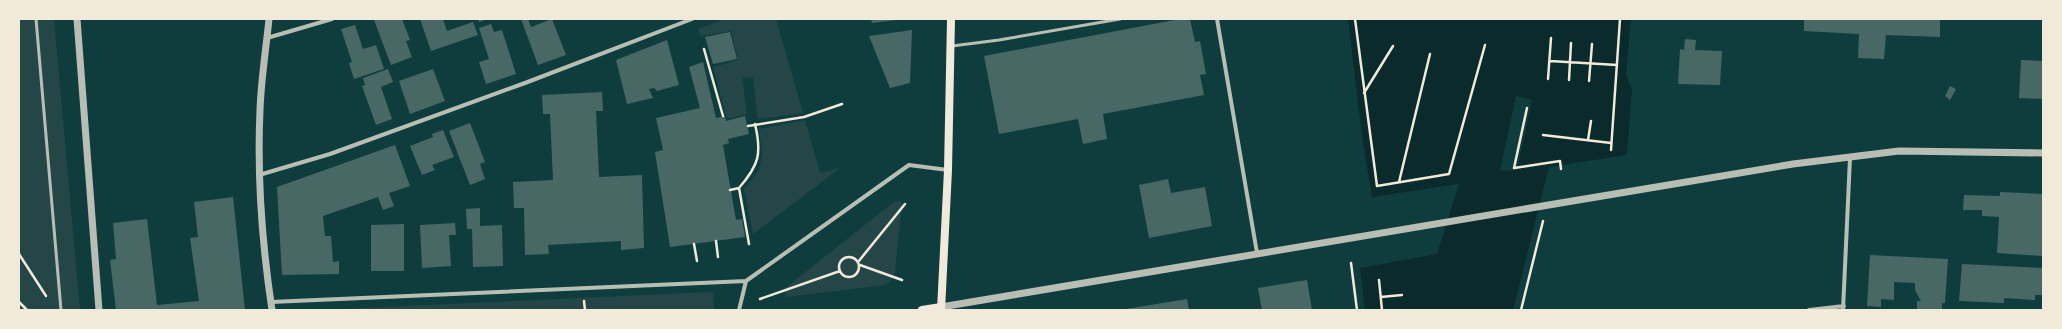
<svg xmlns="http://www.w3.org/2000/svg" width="2062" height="329" font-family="'Fira Sans',sans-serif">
	<rect width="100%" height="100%" fill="#0f3d3e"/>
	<path fill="#244646" d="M19,19h35l26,291h-61z
		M725,19h51l27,94 -45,6 -5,-41 -11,-1 5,37 -20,5 -14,-52 25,-7 -7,-29 -30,5 -3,-7z
		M805,120l15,53 20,-5 -87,66 -9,-45 15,-19 3,-16 -3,-25z
		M899,201l3,2 -7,69 -4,8 -5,5 -99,12 -2,-3v-6l4,-3 105,-83z
		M710,292l3,1 1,17h-394z"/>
	<path fill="#0a2a2b" d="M1348,19h283l-5,56 6,14 -5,66 -78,12 -36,143h-148l-5,-42 77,-14 22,-70 -87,13 -10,-61z"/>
	<path fill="#0f3d3e" d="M1516,96l16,4 -15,70 -17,1z"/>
	<path fill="#486865" d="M376,19h26l8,21 -4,1 6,16 -21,8 -17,-45z
		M420,19h23l4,12 26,-9 5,13 -47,16z
		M478,19h10l-9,3z
		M521,19h7l3,8 21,-8 14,36 -28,10z
		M871,19h26v1l-25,3z
		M1180,19h10l5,23 5,-1 6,33 -6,1 4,20 -101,19 4,25 -24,5 -5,-25 -79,15 -15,-78z
		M1804,19h136v18l-54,-2 -2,24 -26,-1 1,-24 -55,-3z
		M491,24l3,8 8,-2 14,44 -30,10 -7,-22 10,-3 -10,-31z
		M355,25l8,24 13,-4 8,24 -30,10 -5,-16 3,-1 -11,-33z
		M912,30l-2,53 -20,5 -21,-52z
		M730,32l7,27 -24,5 -8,-27z
		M1685,39l11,1 -1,10 27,1 -2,34 -42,-1 2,-35 4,1z
		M667,40l12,45 -22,6 -3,-3 -5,1 4,9 -26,6 -11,-44z
		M2021,60l22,1v38l-24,-1z
		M703,62l13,56 9,-2 1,5 19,-5 4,18 -21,5 1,4 -6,2 13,75 6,-1 3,18 -75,10 -15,-95 8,-2 -7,-32 44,-10 -11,-41z
		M388,69l5,13 -12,5 11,32 -16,6 -14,-39 3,-1 -2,-7z
		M433,69l12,32 -35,13 -11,-33z
		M1950,86l6,3 -6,11 -5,-4z
		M602,92l1,19h-7l3,66 43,-2 2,73 -23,2v-9l-73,4 1,9 -24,1 -1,-47h-10l-1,-26 40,-2 -3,-66h-7l-1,-19z
		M470,123l15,39 -5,2 5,15 -15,6 -21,-54z
		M443,130l11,27 -22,8 3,5 -13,5 -12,-29 23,-9 -1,-3z
		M395,145l15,41 -21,7 5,13 -11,4 -5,-13 -55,19 2,20h6l2,26 6,-1v13l-57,1 -5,-88z
		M1168,179l3,14 34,-6 7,39 -63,12 -10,-53z
		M2000,192l43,2v62l-46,-3 2,-36 -17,-1v-6h-19l1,-15 36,1z
		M233,197l12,113h-129l-6,-50 6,-1 -3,-36 34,-4 10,86 42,-4 -9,-63 8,-1 -4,-35z
		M480,208v18l22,-1 1,41 -30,1 -1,-38h-5l-1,-20z
		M455,223l1,12h-7l2,31 -29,2 -2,-43z
		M404,224v47h-33v-46z
		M1870,255l78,4 -3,44h-3v7h-25v-9h4l-6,-11v-7l-21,-1v18l-13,-1v8l-14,-1z
		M1962,264l81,4v27h-8v5l-31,-2v5l-45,-2z
		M1307,280l5,30h-50l-4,-22z
		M1187,299l2,11h-63v-1z"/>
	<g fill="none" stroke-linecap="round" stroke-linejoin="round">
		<path stroke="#f1e9da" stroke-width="2.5" d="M1355,19l22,167 72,-12 36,-129
			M704,49l19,67
			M1550,61l67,4
			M1548,79l3,-41
			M1569,80l2,-37
			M1589,81l3,-37
			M1364,93l29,-47
			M1527,108l-13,60 46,-7 1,8
			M748,126l56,-9 38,-13
			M1543,135l68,8
			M1588,140l3,-19
			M1611,150l9,-131
			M1399,182l31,-128
			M730,190l9,-2
			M716,241l2,16
			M694,244l3,17
			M749,244l-10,-56c20,-23 23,-34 16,-64
			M19,254l27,42
			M839 267a10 10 0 1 1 20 0a10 10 0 1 1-20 0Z
			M858,262l47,-58
			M1351,263l6,47
			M860,265l42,15
			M1379,280l3,30
			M1381,297l21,-2
			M760,299l80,-28
			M584,301l1,9
			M19,302l8,8
			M1521,310l22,-89"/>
		<path stroke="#b8beb3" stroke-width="3" d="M36,19l25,291
			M952,46l47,-6 121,-21"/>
		<path stroke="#b8beb3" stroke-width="4" d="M1217,19l40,234
			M267,38l65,-19
			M259,175l71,-21 195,-71 167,-64
			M271,302l475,-21 163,-116 39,5
			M739,310l7,-29
			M1809,310l35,-4
			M1843,310l7,-152"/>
		<path stroke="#b8beb3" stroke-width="7" d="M77,19l22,291
			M269,19c-3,30 -8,61 -9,91 -3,67 2,134 12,200
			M941,307l852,-143 106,-13 144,2"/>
		<path stroke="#f1e9da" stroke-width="8" d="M922,310l19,-3
			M941,310l7,-140 3,-151"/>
	</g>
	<rect width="2062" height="329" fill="none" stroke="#f1e9da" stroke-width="40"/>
</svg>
